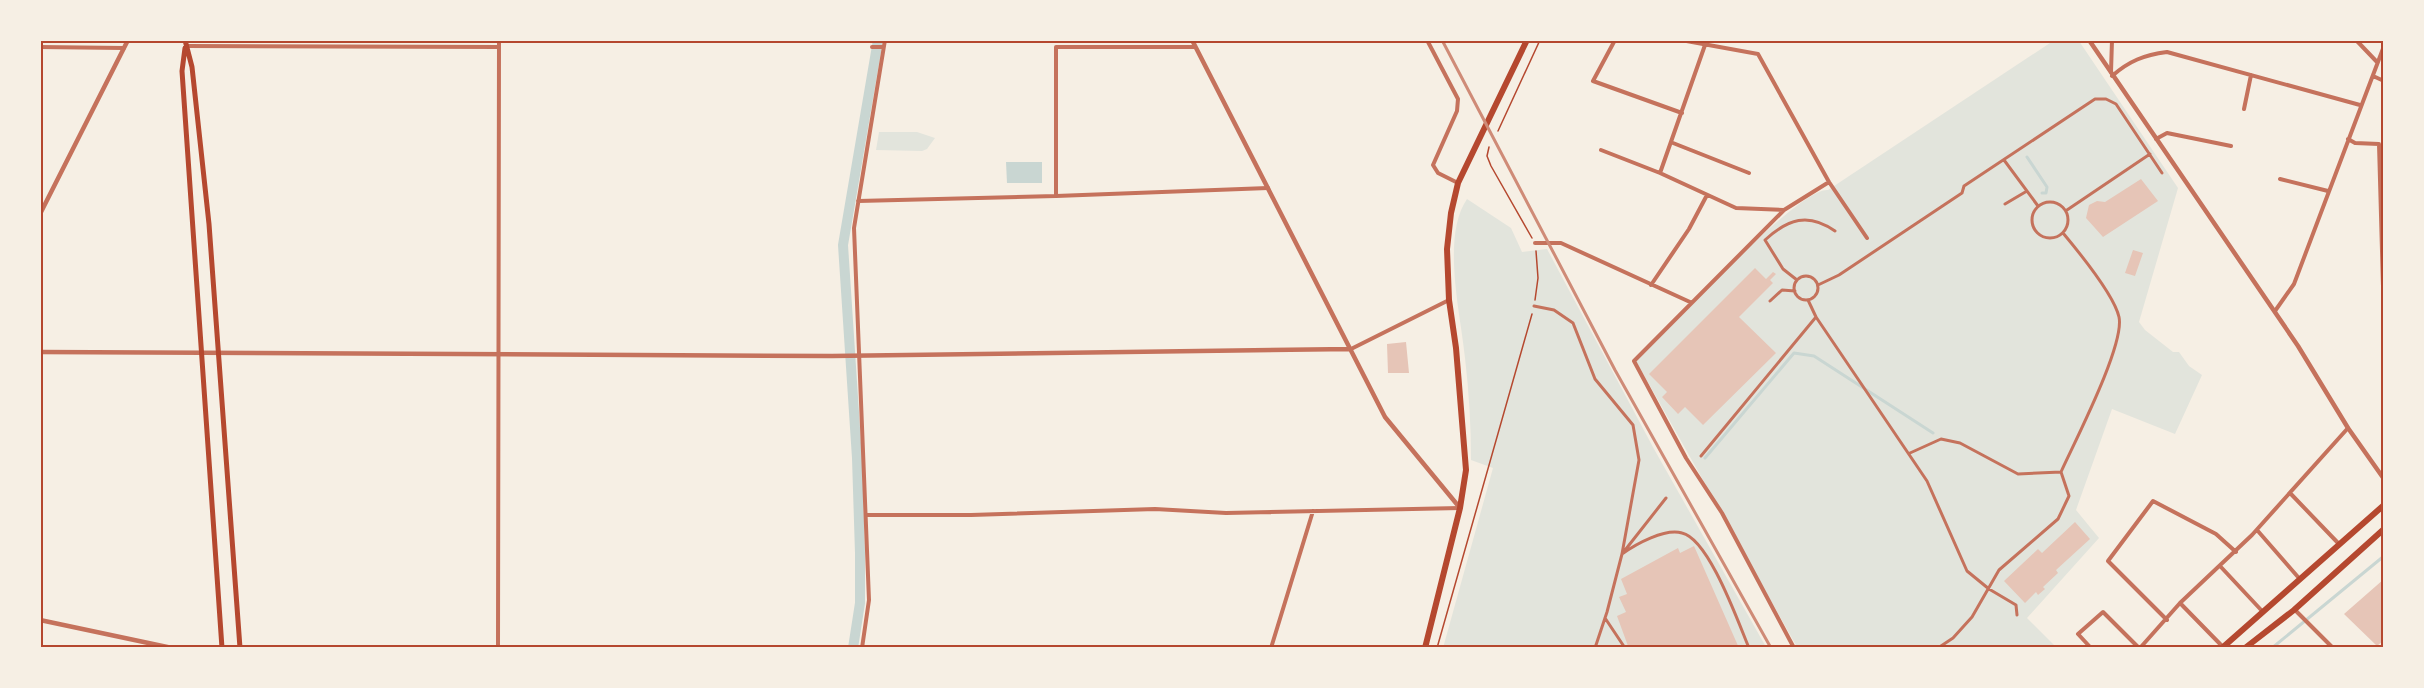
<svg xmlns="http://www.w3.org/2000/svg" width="2424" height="688" font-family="'Nunito Sans',sans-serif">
	<rect width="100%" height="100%" fill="#f6efe4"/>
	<path fill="#e2e4dc" d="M2053,41h26l99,147 -39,134 6,8 28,22h6l10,14 13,9 -27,59 -63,-25 -36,101 23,28 -72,80 29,29h-259l-161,-286c28,-27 162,-174 192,-171z
		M879,132h38l18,6 -8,11 -5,2 -46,-1z
		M1467,199l44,29 11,24 25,-3 107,200 112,198 -323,1 50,-180 -22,-8c0,-34 -2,-68 -6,-102 -4,-43 -24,-121 2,-159z"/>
	<path fill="#c9d6d2" d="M1006,162h36v21h-35z"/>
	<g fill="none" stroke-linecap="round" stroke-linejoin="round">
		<path stroke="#c9d6d2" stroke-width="3" d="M2027,157l20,30 -1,6h-4
			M1705,458l89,-105 20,3 119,77
			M2272,648l112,-92"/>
		<path stroke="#c9d6d2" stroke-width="10" d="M853,648l7,-45v-50l-3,-95 -14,-213 35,-205"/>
	</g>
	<path fill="#e6c5b7" d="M2141,179l17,22 -55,36 -17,-19 3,-13 8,-4 8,1z
		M2133,250l10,3 -8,23 -10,-3z
		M1755,268l11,11 7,-7 3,2 -6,6 3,3 -34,34 37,36 -73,72 -18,-18 -7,7 -16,-17 5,-5 -18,-18z
		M1406,342l3,31h-21l-1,-29z
		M2075,522l15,17 -34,31 2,3 -15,14 2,2 -7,6 -2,-3 -11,11 -21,-22 34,-32 4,4z
		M1694,546l45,102 -111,-2 -11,-30 9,-4 -7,-15 8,-3 -6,-15 57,-31 2,5z
		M2384,579v61l-7,6 -33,-32z"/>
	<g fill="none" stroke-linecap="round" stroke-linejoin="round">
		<path stroke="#b5482f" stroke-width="1.5" d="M1498,131l42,-91
			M1489,147l-2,9 4,10 41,72
			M1535,300l3,-22 -2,-27
			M1437,648l95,-334"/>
		<path stroke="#c5725c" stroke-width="3" d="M2004,160l34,46
			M2032 220a18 18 0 1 1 36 0a18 18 0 1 1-36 0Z
			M2005,204l22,-13
			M2067,210l83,-56
			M1794 288a12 12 0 1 1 24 0a12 12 0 1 1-24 0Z
			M1797,280l-14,-11 -18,-29c23,-21 43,-28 70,-9
			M1818,285l21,-10 123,-82 2,-7 131,-87h11l10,5 46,69
			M1808,300l8,17 111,164 40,90 22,18 27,16 1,10
			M1770,301l12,-11 13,1
			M1534,306l20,4 19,13 22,56 38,46 6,35 -17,94
			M1910,453l31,-14 19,4 58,31 43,-2
			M1701,456l115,-139
			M1622,554c14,-10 43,-26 60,-21 27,6 56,89 67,115
			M1605,618l20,30
			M1595,648l12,-36 15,-58 44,-56
			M1938,648l15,-10 19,-21 27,-47 59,-51 11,-23 -8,-24c13,-29 64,-127 58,-155 -5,-22 -41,-66 -56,-84"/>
		<path stroke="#c5725c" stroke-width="4" d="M1427,40l31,59 -1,12 -24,54 5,8 20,10
			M1615,40l-22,41 89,32
			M1681,40l77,14 71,128 38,56
			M2356,40l21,22
			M1705,45l-45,128 76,35 47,2
			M186,46l313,1
			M40,47l84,1
			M872,47h11
			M2111,72l1,-32
			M2112,76c17,-15 32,-21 55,-24l193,53
			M2373,76l11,5
			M2244,109l7,-34
			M2156,139l11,-6 64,13
			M2348,139l7,4 24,1 5,178
			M1673,143l76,30
			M1601,150l59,23
			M2280,179l48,12
			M1056,196l212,-8
			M858,201l198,-5v-149h139
			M1535,243h26l129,59
			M1651,285l38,-56 18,-34
			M2275,311l19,-27 90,-238
			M1351,349l98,-49
			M2290,493l49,51
			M867,515h104l184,-6 71,4 234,-5
			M2257,530l41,47
			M2220,566l43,46
			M2180,603l43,44
			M2295,610l38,38
			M2167,620l-59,-59 45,-60 63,33 20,18
			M498,648l1,-608
			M862,648l7,-48 -15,-372 31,-188
			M1271,648l42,-137
			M1794,648l-72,-135 -36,-55 -52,-97 150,-151 45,-28
			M2091,648l-13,-14 25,-22 36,36
			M2140,648l40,-45 72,-68 96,-107"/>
		<path stroke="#c5725c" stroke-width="4.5" d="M1192,40l193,377 75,91
			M2089,40l209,306 50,82 36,51
			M40,214l88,-174
			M40,352l792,4 519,-7
			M40,620l132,28"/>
		<path stroke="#b5482f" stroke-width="5" d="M185,40l7,27 17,157 31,424
			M185,48l-3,23 40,577"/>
		<path stroke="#b5482f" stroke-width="6" d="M1425,648l35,-140 6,-38 -10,-122 -7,-48 -2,-51 4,-36 7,-30 69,-143
			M2222,648l162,-143
			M2245,648l49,-38 90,-81"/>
		<path stroke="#cf8b77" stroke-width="3" d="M1442,40l173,330 156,278"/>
	</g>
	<rect width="2424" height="688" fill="none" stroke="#f6efe4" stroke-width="84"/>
	<rect x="42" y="42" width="2340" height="604" fill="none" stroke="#b5482f" stroke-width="2"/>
</svg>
